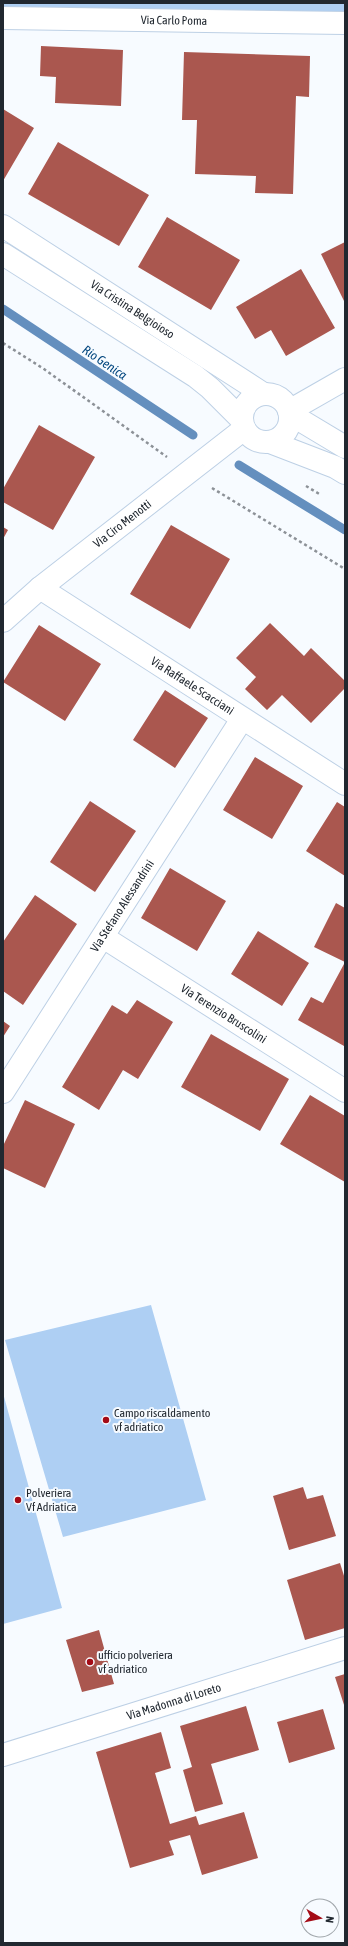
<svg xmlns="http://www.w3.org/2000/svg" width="348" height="1946" font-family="'Asap Condensed',sans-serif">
	<rect width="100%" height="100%" fill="#f7fbff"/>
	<path fill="#aecff3" d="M3,3h342v15h-342z
		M151,1305l55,195 -143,37 -58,-197z
		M3,1393l59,215 -59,16z"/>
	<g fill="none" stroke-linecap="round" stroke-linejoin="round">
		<path stroke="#648fbe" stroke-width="9" d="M3,309l190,126
			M239,465l106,65"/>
	</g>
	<path fill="#aa574f" d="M41,46l82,4 -2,56 -66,-3 1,-26 -16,-1z
		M184,52l126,4 -1,41 -13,-1 -3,98 -38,-1 1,-17 -61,-2 2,-54h-15z
		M3,109l31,19 -31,53z
		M58,142l91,53 -30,51 -91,-52z
		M167,217l73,43 -29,50 -73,-43z
		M345,242v61l-24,-49z
		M301,269l34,59 -49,28 -15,-26 -16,9 -19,-32z
		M39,425l56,32 -42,73 -50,-28v-13z
		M171,525l59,34 -40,70 -60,-35z
		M3,527l5,3 -5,9z
		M270,623l34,33 7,-8 34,33v7l-34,35 -29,-28 -15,15 -22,-21 11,-12 -20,-19z
		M39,625l62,39 -36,57 -62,-39z
		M165,690l43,28 -33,50 -42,-28z
		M255,757l48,29 -31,53 -49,-29z
		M90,801l46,30 -41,61 -45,-30z
		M337,802l8,5v69l-39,-25z
		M170,868l56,33 -29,50 -56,-33z
		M35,895l42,29 -54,81 -20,-14v-49z
		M336,903l9,5v54l-31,-15z
		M258,931l51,32 -27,43 -51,-32z
		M344,964l1,79 -1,3 -46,-26 13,-23 12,6z
		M137,1000l36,22 -35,57 -15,-9 -24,40 -37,-23 50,-82 15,9z
		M3,1021l7,5 -7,11z
		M211,1034l78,45 -29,52 -79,-44z
		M310,1095l35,21v66l-65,-38z
		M25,1100l50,24 -30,64 -42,-20v-22z
		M303,1487l4,12 16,-4 13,41 -47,14 -16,-54z
		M340,1563l5,16v49l-40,12 -18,-60z
		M99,1630l15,54 -32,8 -16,-52z
		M345,1674v34l-10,-31z
		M246,1706l13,44 -48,14 12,40 -28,8 -12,-42 9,-3 -12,-41z
		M323,1709l12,40 -46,14 -12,-41z
		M161,1732l10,36 -16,5 15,51 26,-8 3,9 45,-13 14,46 -56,17 -12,-40 -21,6 5,14 -44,13 -34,-116z"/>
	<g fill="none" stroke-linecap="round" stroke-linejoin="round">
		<g stroke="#bdd0e5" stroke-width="24">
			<g id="minor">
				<path id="s1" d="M3,18l342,5"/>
				<path d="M289,411l56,-32"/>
				<path id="s2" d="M40,588l305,196"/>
				<path id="s3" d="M3,621l37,-33 204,-159"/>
				<path id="s4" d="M103,937l242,154"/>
				<path id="s5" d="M3,1092l239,-373"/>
				<path id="s6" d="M3,1755l342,-107"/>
			</g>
		</g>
		<g stroke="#bdd0e5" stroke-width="24">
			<g id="tertiary">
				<path id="s7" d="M3,226l259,167"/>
				<path d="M3,254l192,122 15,12 31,31"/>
				<circle cx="266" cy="418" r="24"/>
				<path d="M290,414l55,33"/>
				<path d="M270,442l65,25 10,6"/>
			</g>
		</g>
		<path stroke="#8c9197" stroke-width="2.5" stroke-dasharray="3 3" stroke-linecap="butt" d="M3,343l41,26 123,88
			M306,486l15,9
			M212,488l133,81"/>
		<use href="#minor" stroke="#fff" stroke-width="22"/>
		<use href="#tertiary" stroke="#fff" stroke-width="22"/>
	</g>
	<g fill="#a40b16" stroke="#f7fbff" stroke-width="1.5">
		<circle cx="106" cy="1420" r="4"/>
		<circle cx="18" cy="1500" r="4"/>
		<circle cx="90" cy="1662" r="4"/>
	</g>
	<g text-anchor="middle" stroke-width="4" stroke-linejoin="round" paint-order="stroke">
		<g font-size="12" fill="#212830" stroke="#f7fbff">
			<text dy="4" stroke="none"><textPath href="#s1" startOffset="171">Via Carlo Poma</textPath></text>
			<text dy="4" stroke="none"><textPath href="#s7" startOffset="154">Via Cristina Belgioioso</textPath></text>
			<text dy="4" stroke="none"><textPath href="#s3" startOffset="154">Via Ciro Menotti</textPath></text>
			<text dy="4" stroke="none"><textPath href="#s2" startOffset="181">Via Raffaele Scacciani</textPath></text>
			<text dy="4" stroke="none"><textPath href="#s5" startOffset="221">Via Stefano Alessandrini</textPath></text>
			<text dy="4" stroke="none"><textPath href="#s4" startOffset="143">Via Terenzio Bruscolini</textPath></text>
			<text dy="4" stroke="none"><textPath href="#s6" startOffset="179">Via Madonna di Loreto</textPath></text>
		</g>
		<g font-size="12" fill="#212830" stroke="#f7fbff" text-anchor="start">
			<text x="114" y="1417">Campo riscaldamento<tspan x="114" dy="14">vf adriatico</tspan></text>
			<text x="26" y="1497">Polveriera<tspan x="26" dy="14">Vf Adriatica</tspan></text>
			<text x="98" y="1659">ufficio polveriera<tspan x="98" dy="14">vf adriatico</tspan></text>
		</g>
		<g font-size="13" font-style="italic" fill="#03477f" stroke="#f7fbff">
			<text transform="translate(105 362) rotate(34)" y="5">Rio Genica</text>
		</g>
	</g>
	<rect width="348" height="1946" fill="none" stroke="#212830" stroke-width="8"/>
	<g transform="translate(320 1918) rotate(99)"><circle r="19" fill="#f7fbff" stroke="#a1a7ac"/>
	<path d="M0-3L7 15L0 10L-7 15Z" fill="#a40b16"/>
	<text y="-6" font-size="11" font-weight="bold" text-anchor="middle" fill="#212830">N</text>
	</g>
</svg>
